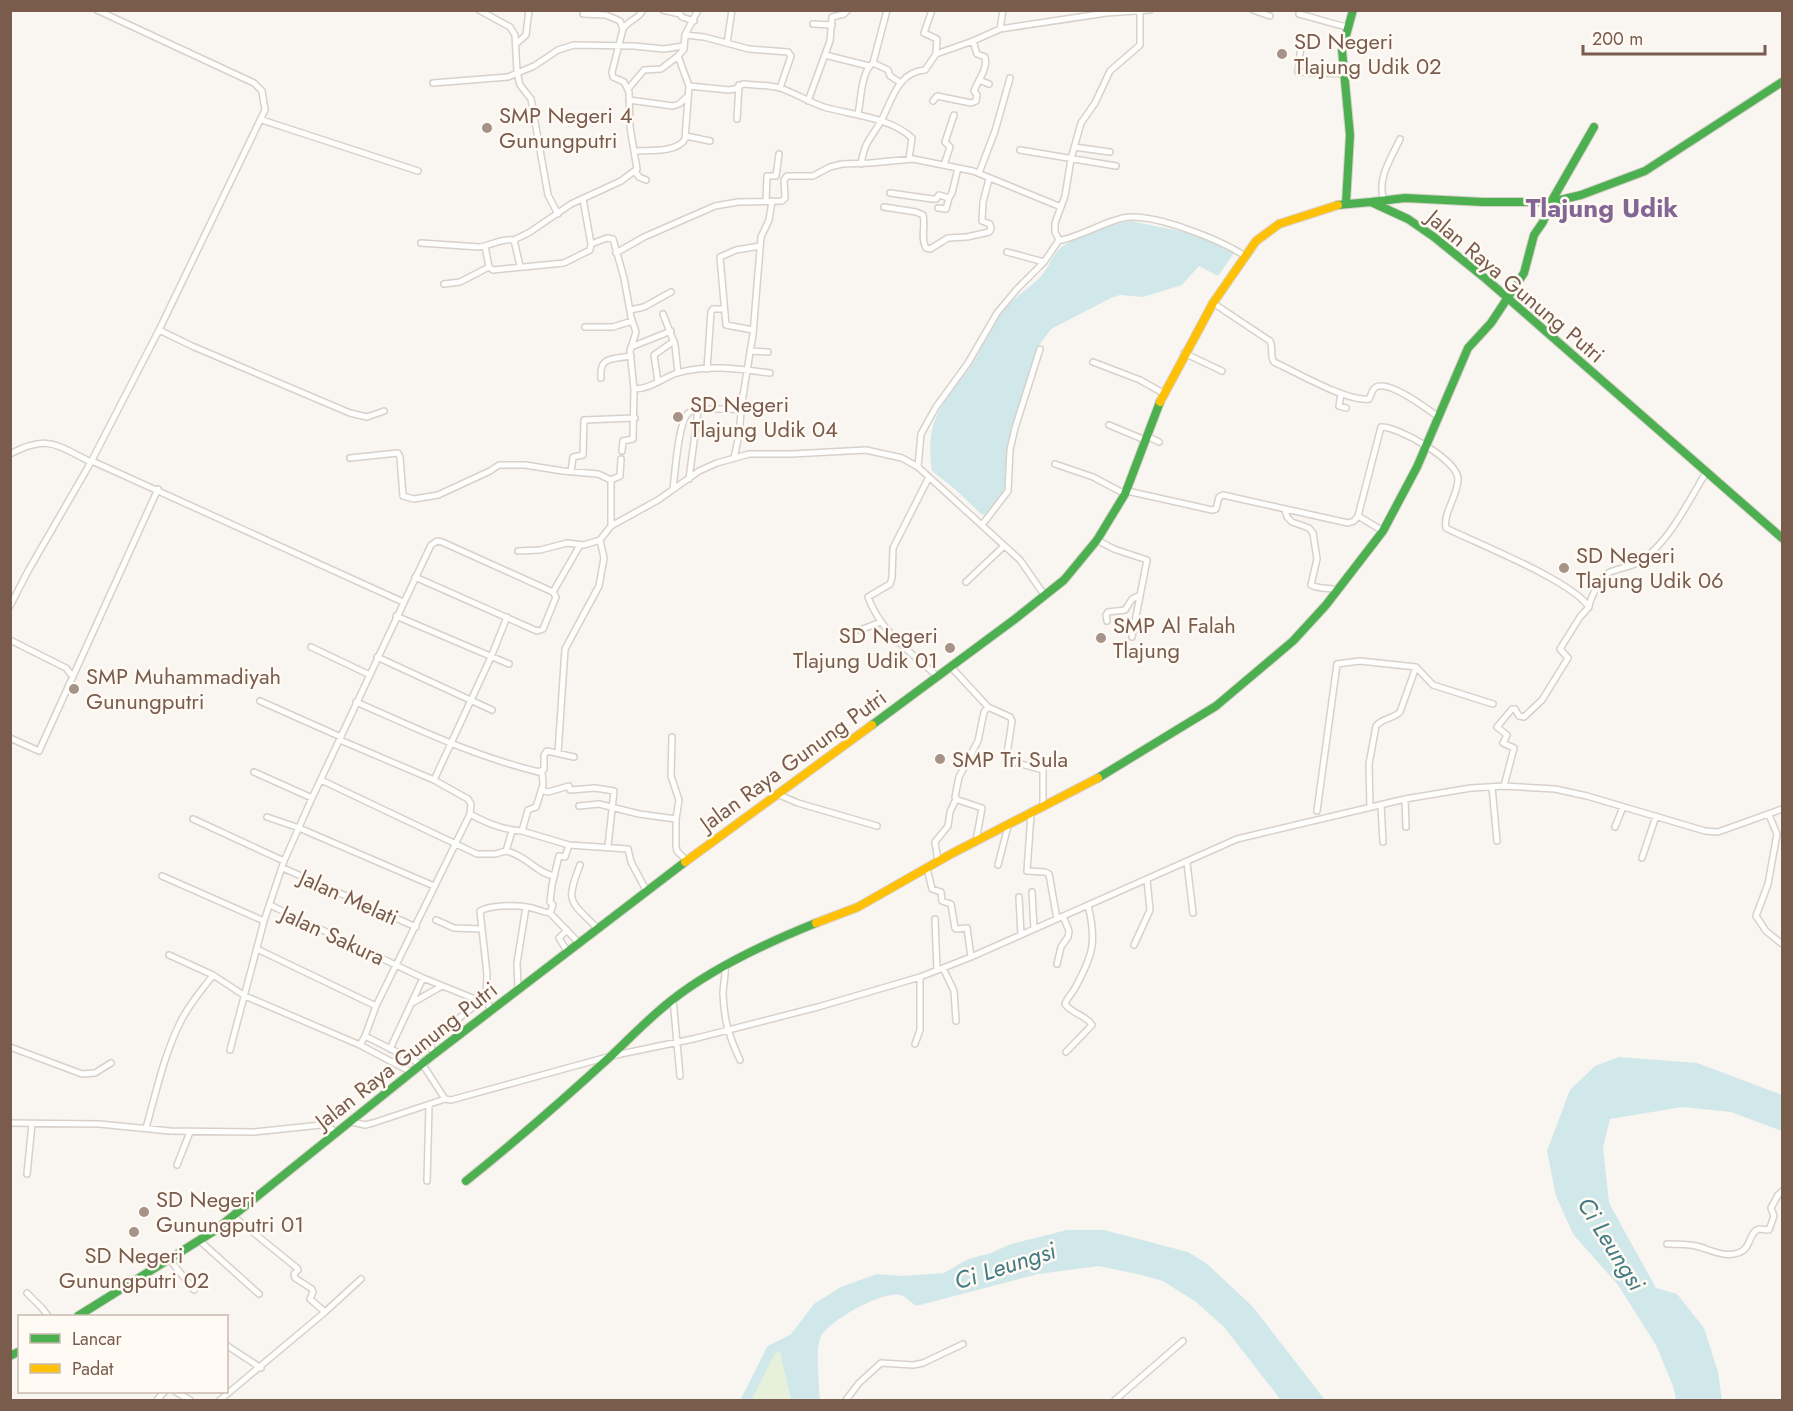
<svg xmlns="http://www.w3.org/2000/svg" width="1793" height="1411" font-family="Jost,sans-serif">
	<rect width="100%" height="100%" fill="#f9f5f0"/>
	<path fill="#e7f0db" d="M782,1346l9,54h-45l25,-50z"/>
	<path fill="#d0e8ea" d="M1131,221l53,11 48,17 2,4 -16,23 -19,-10 -17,19 -39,12 -23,-2 -9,3 -60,31 -14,19 -6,26 -14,35 -10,42v25l-4,18 -17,21 -5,-1 -25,-24 -24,-19c-9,-61 18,-70 45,-115 8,-14 13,-32 24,-44 12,-14 28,-23 41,-37 8,-9 10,-21 21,-29 12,-9 53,-23 68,-25z
		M1619,1057l78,6 85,32v36l-51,-19 -49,-5 -72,12 -7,29 6,55 47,85 21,6 27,34 14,44 4,28h-46l-3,-14 -17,-41 -38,-60 -45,-51 -17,-38 -9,-45 23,-61 25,-24z
		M1067,1230h37l84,22 18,11 47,44 72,93h-44l-57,-73 -28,-25 -33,-21 -21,-6 -43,-9 -61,8 -122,32c-4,-3 -10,-9 -15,-11 -18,-5 -71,25 -80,41 -6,13 -2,49 -1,64h-29l-10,-45 1,-9 32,-42 27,-17 36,-13 26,2 41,-3 24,-14 23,-6 20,-9z"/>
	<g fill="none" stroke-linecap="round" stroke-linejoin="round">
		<path stroke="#d0e8ea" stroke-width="10" d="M746,1400l25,-50 22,-11"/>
		<g stroke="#d7d1cb" stroke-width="8">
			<path id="street" d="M479,10l31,17 5,8 2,37 3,13 11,14 17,96 10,19
				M663,10l17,4 2,3 12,4
				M932,10l-8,23 13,6 -1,15
				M1253,10l17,6
				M1300,10l-1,4c17,4 32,10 49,13
				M1140,11v34l-30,26 -15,32 -14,20 -10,36 -6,37 -10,27v9l4,8h3c21,-5 40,-17 61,-22 29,-6 98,22 122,38
				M583,14l23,1 14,6 3,8
				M813,24l19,1
				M1000,29l3,-19
				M685,35l19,2 45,12 39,3 3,4 -11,32
				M517,43l9,-8 3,-25
				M727,43l5,-33
				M1301,45l-3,27 45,2
				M825,55l44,11
				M873,63l15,7 2,6 11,7
				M979,80l10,4
				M433,83l75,-6 26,-11 24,-16 16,-5 60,1 30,3 19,-3
				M689,86l40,4 6,-1 8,-5c12,1 25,1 37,4 15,5 29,14 44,19 27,8 66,10 88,31l-3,21
				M628,89l16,-19 17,-1 17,-13
				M629,100l44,6 6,-2 8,-7
				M808,101l22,-60 2,-24 12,-3 4,-4
				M933,101l4,-5 34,7 5,-2 1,-6 -3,-4c4,-11 14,-22 11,-34l-8,-3 -4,-13
				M858,114c3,-13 3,-43 15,-51l14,-53
				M737,119l2,-34
				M262,120l156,51
				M686,136l24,5
				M1074,147l36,5
				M1020,150l96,16
				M634,151c15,-1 43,2 51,-12l4,-53 -11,-30 6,-7 1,-14 13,-25
				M861,164c4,-24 10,-25 20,-43 11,-20 16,-49 44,-51l11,-16 37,-13 27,-12 106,-16 44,-3
				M944,165l6,-18 -5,-5 9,-27
				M635,171l4,6 7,3
				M979,173l16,-42 15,-53
				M890,193l42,6h4l3,-4 10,3 3,-5 6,-25
				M583,199l8,45 16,-6 6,1 11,39 7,39 5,15 -6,19 4,38c17,0 28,-11 43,-16 30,-9 63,-4 93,0
				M1384,200c-8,-21 8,-43 16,-61
				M766,201l1,-25h9l3,-22
				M884,207l32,5 7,3c3,11 -3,22 3,33l4,1 18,-11 19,-1 22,-5 2,-3 -1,-5 -8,-3 1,-19 6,-23
				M938,208l8,1 3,-11
				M421,243l58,4c12,-1 21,-9 35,-7
				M485,246l4,21
				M1007,252l37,10
				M616,253l28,-16 71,-31 23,-4 44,-1 3,-3 -1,-18 3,-4h26l17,-9 12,-3 28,-1 43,-4 60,12 88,36
				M520,266l-6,-26 16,-8 41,-28 50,-23 16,-12 -7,-42 -1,-35 -5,-10 -11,-5 -1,-5 11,-43c5,-9 15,-9 20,-19
				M444,284l16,-2 29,-15 4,3 71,-7 26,-13 1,-6
				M1213,303l57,38c4,7 -1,14 4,21 22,10 73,40 95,37 2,-3 3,-10 7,-12 13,-7 50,21 61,29
				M630,310l14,-3 27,-15
				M663,314l12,31 3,28
				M585,327h28l19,-6
				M159,330l33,16 158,67 17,4 17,-6
				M753,330l-27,-5 -6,-68 16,-7 24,-4
				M631,347l40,-16
				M750,351l18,1
				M1184,353l38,18
				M1093,362l47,18 23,13
				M707,369l4,-57 2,-3h11
				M601,378c-2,-22 12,-19 30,-22
				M658,382l-4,-27 20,-14
				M1341,394l-2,12 7,2
				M1109,425l36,15
				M1147,436l12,6
				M622,451l1,-10 10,-2 1,-50
				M10,454c38,-20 46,-9 81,8
				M350,458l48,-5 2,4 3,39 11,3 24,-4 52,-24 9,-6h26l38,6 35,3 13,6v46
				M734,458l5,-23 3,-33 11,-68 8,-97 8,-17 3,-19
				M92,461l311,141
				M1055,464l38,13 32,17
				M918,467l3,-33 15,-27 32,-44 29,-50 20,-24 27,-27 15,-22
				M571,472l2,-15 10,-2 1,-35 51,-2
				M929,477l-36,71 -1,30 -2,6 -22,13c13,36 44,56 70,80
				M689,479l9,-68
				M611,480l9,-4 1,-17
				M673,489c2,-13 5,-72 17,-77 10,-5 39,-2 52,-3
				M1127,491l85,19 4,-1 3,-12 4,-2 125,28 6,-2 4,-5 23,-89c16,-1 77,33 77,52 0,17 -15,33 -12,49 32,16 125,52 143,79l-9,10 -20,32 8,9 -26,42 -18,17 -5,-1 -4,-7h-3l-15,18 10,8 -4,8 11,5 -10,38
				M1285,510l2,7 5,5 17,6 4,5 4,26 -6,26c7,4 18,3 27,5
				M1358,516l25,15
				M982,525l26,-34 2,-41 5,-22 25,-79
				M1097,540l17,9 33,11 -15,77
				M518,551l22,-1 27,-7 17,2 16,-5 11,-14 47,-26 41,-29 18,-8 32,-9h43l74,-4 36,8 16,9 102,93 25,36
				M966,582l38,-36
				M553,592l27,-47
				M10,606l18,-35 63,-109 68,-132 106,-220 -3,-19 -8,-8 -157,-73
				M1589,607c1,-9 13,-32 21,-35 13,-5 24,-5 35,-14 27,-21 44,-58 62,-87
				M396,616l113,48
				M1107,621l-1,-6 2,-3 17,-2 7,-11 8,-4
				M860,630l21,-8
				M10,640l56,28 7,9
				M311,647l59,28
				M377,657l115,53
				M951,667l37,40
				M260,701l81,36
				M356,702c62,27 117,54 183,70l5,-3v-14l3,-4 27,6
				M672,737l-1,39 8,24 -3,19v27l1,5 10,10
				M10,738l29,13 119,-262
				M340,740l94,40 34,19 3,5 -1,10 -94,192 -11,30 -5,9
				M558,753l7,-104 34,-63 5,-28 -4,-18
				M254,772l58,26
				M321,780l156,74h18l11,-3
				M434,780l57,-123 16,-40
				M1492,787l5,54
				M541,790l7,2 21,-6 1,4 25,-2 19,3 -6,55
				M777,794l21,9 79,23
				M1405,799l1,28
				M1381,805l2,37
				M579,806l20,-2 40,10 37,5
				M1370,807l-1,-43 7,-38c6,-8 17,-7 24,-14l16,-45
				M1317,811l20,-147 23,-3 56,6 17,18 60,19
				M470,814c16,9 33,16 52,17
				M1031,814l-4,57 18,1 4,2 8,45
				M1769,815l8,19 -9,50 -12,32 10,15 16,13
				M267,817l32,11 135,58
				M193,819l91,42
				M1615,827l8,-20
				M512,831l-6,20c20,4 30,22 48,25
				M976,841l6,-33 -24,-8 -3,-3 4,-20 19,-36 6,-29 4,-5 22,10 2,4 -6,39 37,10v37
				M569,845l59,4 3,13 15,28
				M1642,858l14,-42
				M938,861l-3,-19 13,-16 2,-14 6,-13
				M1187,863l6,50
				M580,865c-15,39 -10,35 17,63
				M998,865l10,-39
				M283,868l133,59
				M927,868l5,21 9,3 1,9 9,3 4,24 1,1 11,-1 4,29
				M162,876l102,45
				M1032,892l2,37
				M1019,897l2,38
				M270,905l153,73 52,21 2,5 -47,37 3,14
				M550,913l28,29
				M935,919l2,51
				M436,920l18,8 27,1
				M1134,945l16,-35 -3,-30
				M257,949l119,57
				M567,951l-8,-13 8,-8
				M169,955l44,20 32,21 115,49 51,27
				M1057,964l4,-17 7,-10 1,-6 -6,-15
				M725,966c1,10 -2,19 -2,28 1,27 6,42 17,66
				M943,968l11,23 2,30
				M518,988l-1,-25 9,-56
				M673,999l7,77
				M412,1003l30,-17
				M491,1011l-5,-13 1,-24 -7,-63c11,-6 33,-6 47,-4 8,1 15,5 23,6l3,-8 -3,-3 2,-17 7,-29 6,1 4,-12 -47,-14 6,-21 8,-3 7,-22 -1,-14
				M365,1036l58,29 22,34
				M915,1044l5,-14v-53
				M10,1047l72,27 13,-1 16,-10
				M390,1049l33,-71
				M230,1050l34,-129 20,-60 28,-63 119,-253 6,-4 5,1 111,50 3,5 -13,32 -6,2 -122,-54
				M1066,1052l26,-27c-6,-10 -20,-11 -27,-21 2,-6 7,-10 10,-16 18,-33 22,-46 13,-83
				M352,1122l13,3 8,-2 72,-24 6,1 160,-44 82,-17 125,-32 102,-30 51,-20 266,-118 168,-40 66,-11 33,-2 51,3 32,7 118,35 13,1 64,-23
				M10,1123l89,1 71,7 83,1 68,-7 11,4 3,4
				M146,1128c10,-35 18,-74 35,-107 8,-17 21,-31 32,-46
				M177,1165l13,-33
				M27,1174l5,-50
				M427,1181l2,-75
				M233,1216l64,52 1,2 -4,4 1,4 17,11 1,3 -3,7 15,13
				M200,1241l59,53
				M1667,1244c10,0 20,0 29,2 13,3 28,12 42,7 14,-4 10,-21 21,-24 3,0 7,1 10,1l5,-14 -3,-8 7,-13 4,-4
				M170,1260l24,30
				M27,1293l15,15 6,8
				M226,1345l35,23
				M176,1392l14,8
				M157,1400l7,-8
				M220,1400l105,-88 36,-33
				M846,1400l13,-17 22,-20 32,2 10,-2 40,-19
				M1115,1400l68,-59"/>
		</g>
		<g stroke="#d9d2cb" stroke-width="10">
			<path id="fast" d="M1371,202l34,-4 78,4h68l30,-7 64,-24 137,-89
				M1346,203l4,-68 -8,-85 11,-40
				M1338,205l33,-3 37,17 26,18 52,42 296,259
				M872,725l143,-106 49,-39 33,-40 28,-46 35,-92
				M1098,778l118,-72 77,-65 33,-36 57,-74 34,-64 51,-119 23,-25 33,-50 10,-38 9,-13 8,-20 43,-75
				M466,1181c50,-40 98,-82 145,-125 20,-19 39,-39 61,-56 42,-33 94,-57 144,-77
				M78,1316l136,-85 219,-176 252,-193
				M10,1356l10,-5"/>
		</g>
		<g stroke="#d9d2cb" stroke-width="10">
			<path id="slow" d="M1160,402l53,-99 43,-62 23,-17 59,-19
				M685,862l187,-137
				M816,923l42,-16 93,-53 147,-76"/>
		</g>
		<use href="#street" stroke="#fefefd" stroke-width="5"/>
		<use href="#fast" stroke="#4caf50" stroke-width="8"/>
		<use href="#slow" stroke="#ffc107" stroke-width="8"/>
	</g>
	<g fill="#a69286" stroke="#fffaf3" stroke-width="2">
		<circle cx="1282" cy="54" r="6"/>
		<circle cx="487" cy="128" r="6"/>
		<circle cx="678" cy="417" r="6"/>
		<circle cx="1564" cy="568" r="6"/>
		<circle cx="1101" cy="638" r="6"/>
		<circle cx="950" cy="648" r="6"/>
		<circle cx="74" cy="689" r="6"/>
		<circle cx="940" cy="759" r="6"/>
		<circle cx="144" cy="1212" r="6"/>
		<circle cx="134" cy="1232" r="6"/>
	</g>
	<g text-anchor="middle" stroke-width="5" stroke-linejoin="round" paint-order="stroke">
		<g font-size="22" fill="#7a5c4d" stroke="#fffaf3" text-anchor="start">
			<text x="1294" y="49">SD Negeri<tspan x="1294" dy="25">Tlajung Udik 02</tspan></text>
			<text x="499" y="123">SMP Negeri 4<tspan x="499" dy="25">Gunungputri</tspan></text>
			<text x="690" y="412">SD Negeri<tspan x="690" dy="25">Tlajung Udik 04</tspan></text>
			<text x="1576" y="563">SD Negeri<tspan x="1576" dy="25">Tlajung Udik 06</tspan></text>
			<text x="1113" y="633">SMP Al Falah<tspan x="1113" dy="25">Tlajung</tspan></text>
			<text x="938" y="643" text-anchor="end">SD Negeri<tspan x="938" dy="25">Tlajung Udik 01</tspan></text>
			<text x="86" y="684">SMP Muhammadiyah<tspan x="86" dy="25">Gunungputri</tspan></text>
			<text x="952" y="767">SMP Tri Sula</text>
			<text x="156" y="1207">SD Negeri<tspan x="156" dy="25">Gunungputri 01</tspan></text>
			<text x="134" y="1263" text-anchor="middle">SD Negeri<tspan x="134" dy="25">Gunungputri 02</tspan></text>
		</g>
		<g font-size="22" fill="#7a5c4d" stroke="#fffaf3">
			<text transform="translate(1516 286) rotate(40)" y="8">Jalan Raya Gunung Putri</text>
			<text transform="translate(793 760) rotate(-36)" y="8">Jalan Raya Gunung Putri</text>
			<text transform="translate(349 897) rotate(24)" y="8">Jalan Melati</text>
			<text transform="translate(333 935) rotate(25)" y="8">Jalan Sakura</text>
			<text transform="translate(406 1055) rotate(-38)" y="8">Jalan Raya Gunung Putri</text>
		</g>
		<g font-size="24" font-style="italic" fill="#437c86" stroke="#fffaf3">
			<text transform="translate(1611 1244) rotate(58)" y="8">Ci Leungsi</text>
			<text transform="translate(1005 1266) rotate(-18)" y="8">Ci Leungsi</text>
		</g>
		<g font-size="26" font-weight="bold" fill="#846695" stroke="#fffaf3">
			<text x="1602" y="217">Tlajung Udik</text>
		</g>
	</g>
	<rect width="1793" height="1411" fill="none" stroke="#7a5c4d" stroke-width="24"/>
	<rect x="18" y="1315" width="210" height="78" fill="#fffaf3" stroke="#cabbb1" stroke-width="1.5"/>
	<rect x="30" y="1334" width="30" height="9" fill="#4caf50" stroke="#cabbb1" stroke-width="1.5"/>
	<text x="72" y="1345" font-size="18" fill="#7a5c4d">Lancar</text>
	<rect x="30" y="1364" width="30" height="9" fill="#ffc107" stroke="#cabbb1" stroke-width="1.5"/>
	<text x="72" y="1375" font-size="18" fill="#7a5c4d">Padat</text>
	<path d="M1583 45v9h182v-9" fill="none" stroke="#7a5c4d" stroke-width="3"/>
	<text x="1592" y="45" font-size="18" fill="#7a5c4d" stroke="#fffaf3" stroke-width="4.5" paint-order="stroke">200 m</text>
</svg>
